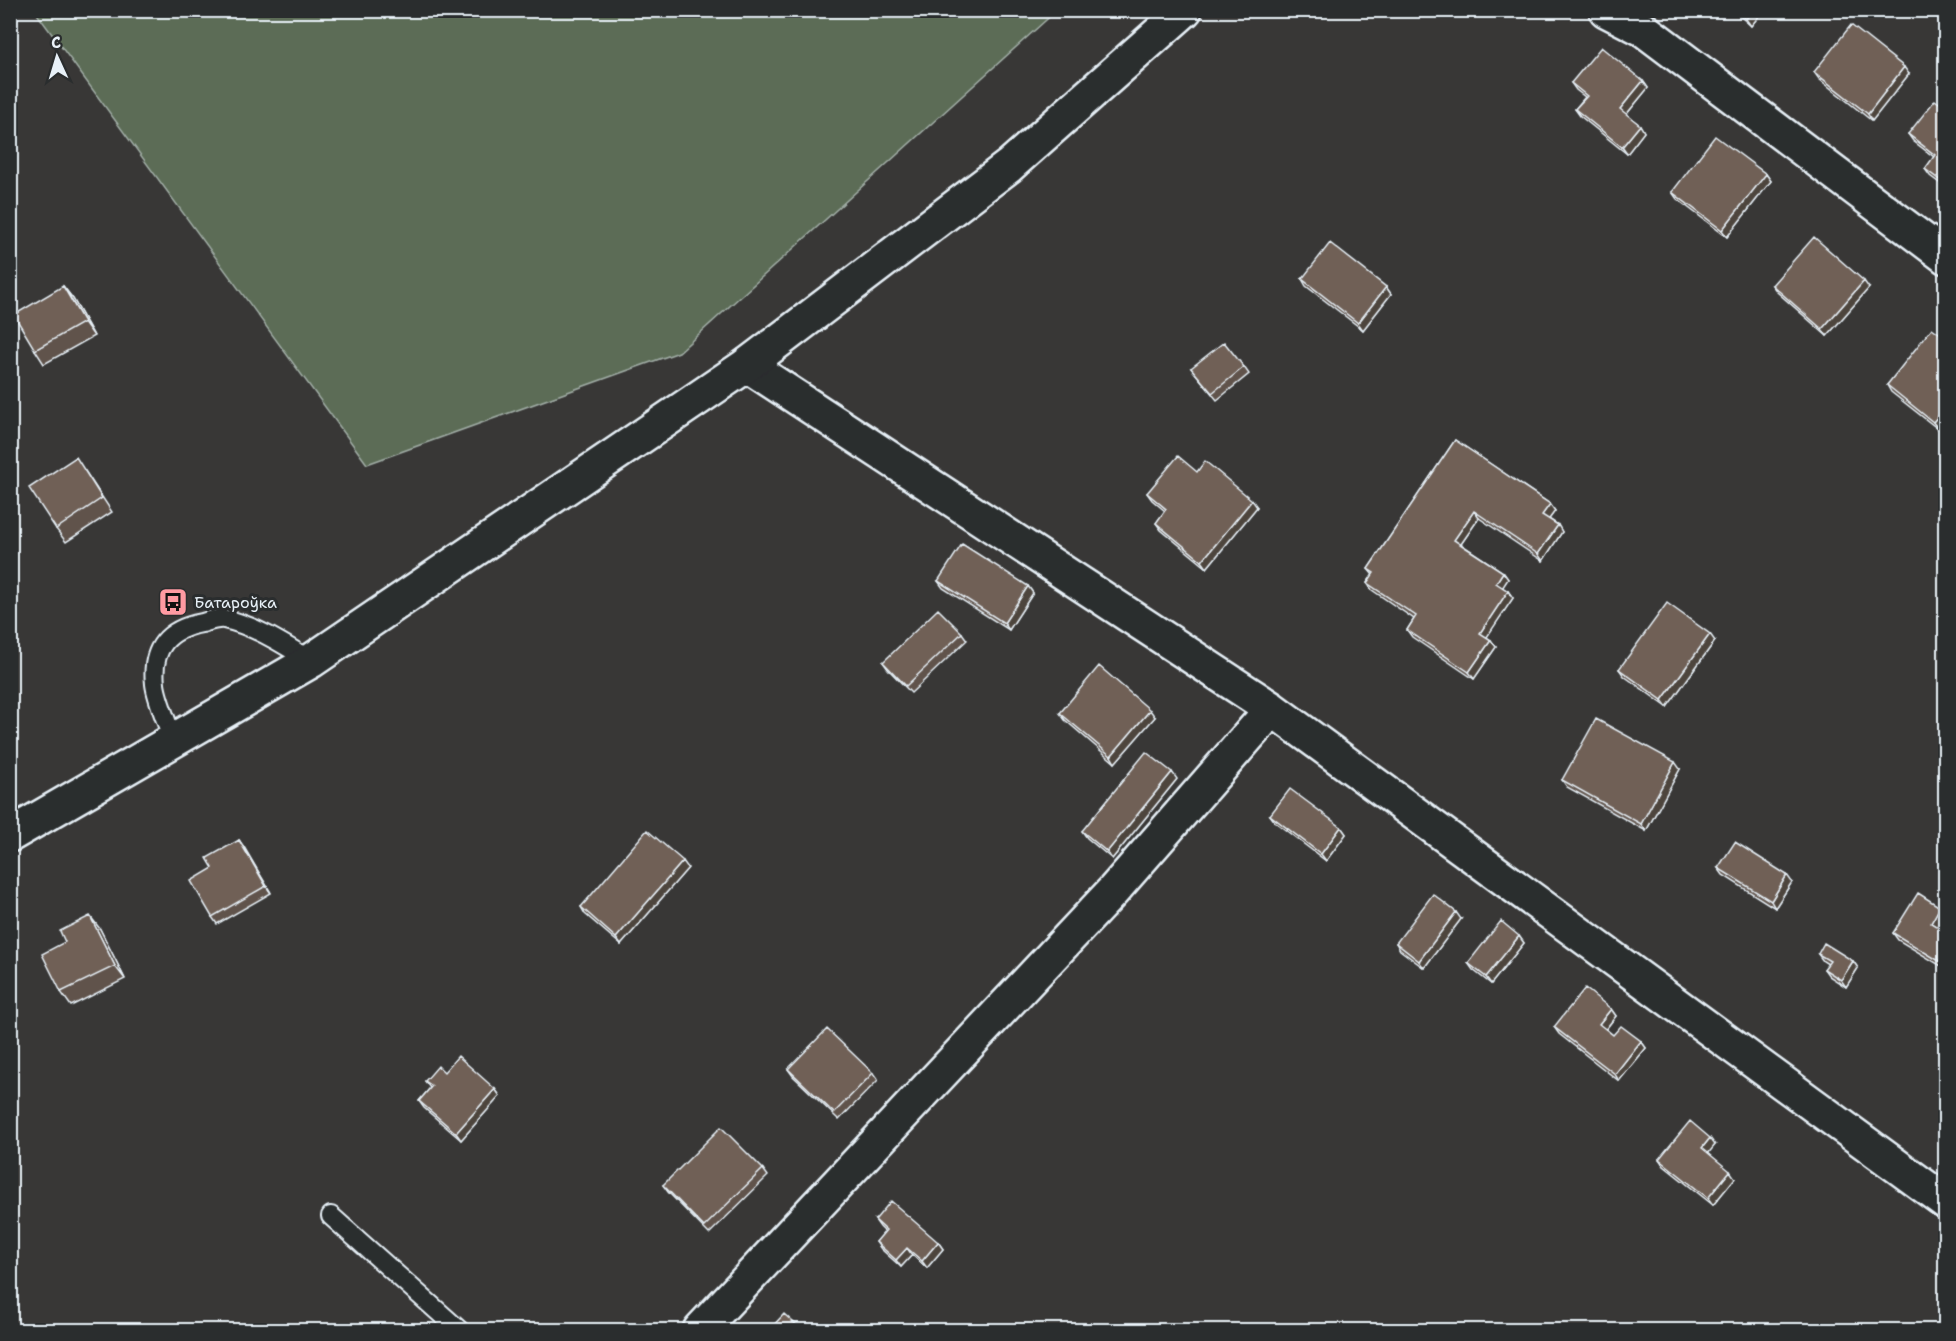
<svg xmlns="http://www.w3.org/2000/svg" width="1956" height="1341" font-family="'Shantell Sans',sans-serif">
	<rect width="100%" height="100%" fill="#383736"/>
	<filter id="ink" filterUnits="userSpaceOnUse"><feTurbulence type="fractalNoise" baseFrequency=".0167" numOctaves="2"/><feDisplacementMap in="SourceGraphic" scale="12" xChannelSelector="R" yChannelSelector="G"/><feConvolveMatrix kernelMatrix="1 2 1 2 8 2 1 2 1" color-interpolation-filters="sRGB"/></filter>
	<g filter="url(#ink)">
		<path fill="#5b6c56" stroke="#a2aea7" stroke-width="1.5" d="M35,11h1021l-377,341 -312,112z"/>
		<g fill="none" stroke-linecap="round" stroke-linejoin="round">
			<g stroke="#e8f1f8" stroke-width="22">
				<path id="lane" d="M173,741c-5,-18 -16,-40 -18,-57 -4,-36 13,-55 47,-61 7,-2 16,-5 22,-4 32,7 59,25 87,42
					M331,1216l128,114"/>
			</g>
			<g stroke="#e8f1f8" stroke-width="38">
				<path id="street" d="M1606,10l37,19 303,228
					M747,365l525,344 674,493
					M700,1330l413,-439 159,-182"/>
			</g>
			<g stroke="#e8f1f8" stroke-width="38">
				<path id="secondary" d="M10,835l301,-174 436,-296 262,-199 176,-156"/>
			</g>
			<use href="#lane" stroke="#2a2d2e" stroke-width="18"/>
			<use href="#street" stroke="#2a2d2e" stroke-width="33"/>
			<use href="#secondary" stroke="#2a2d2e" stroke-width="33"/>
		</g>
		<path fill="#60534b" stroke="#e8f1f8" stroke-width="1.5" d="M1733,10h31l-13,16z
			M1814,72l95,2 -37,47 -53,-42z
			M1643,81l5,7 -22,27 14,10 4,7 -17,22 -47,-38 -5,-7 10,-12 -9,-7 -5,-7z
			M1946,108v80l-16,-12 -5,-7 9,-12 -21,-16 -5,-7z
			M1766,174l5,7 -44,56 -50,-38 -5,-7z
			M1302,279l84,8 5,7 -28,36 -57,-44z
			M1772,285l97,3 -42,48 -50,-44z
			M63,286l10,13 21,37 -50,28 -9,-14z
			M1946,338v82l-8,9 -47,-37 -4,-7z
			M1244,367l5,7 -32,26 -26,-32z
			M1455,440l95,64 5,7 -6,8 9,6 4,7 -19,29 -64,-43 -18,26 42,28 5,7 -6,8 6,4 5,7 -27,39 5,3 5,7 -22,32 -62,-42 -5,-7 7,-11 -42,-29 -5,-7 6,-8 -5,-6z
			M85,471l27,41 -46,30 -10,-13z
			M1197,472l60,35 -50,61 -46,-38 -5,-7 9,-12 -13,-11 -5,-7z
			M938,581l90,5 5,7 -24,37 -66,-42z
			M962,633l5,7 -56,53 -23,-24 -5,-7z
			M1715,641l-48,66 -43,-31 -5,-7z
			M1060,713l95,4 -40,46 -50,-43z
			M1680,769l-34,62 -79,-44 -5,-7z
			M1177,779l-65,80 -25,-21 -5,-7z
			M1270,815l71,12 5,7 -20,27 -51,-39z
			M239,840l32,53 -54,31 -5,-7 1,-49z
			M688,868l-67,77 -36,-31 -4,-7z
			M1718,868l74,14 -17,26 -52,-33z
			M1945,914l-8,13 9,5v37l-48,-29 -5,-7z
			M1461,919l-37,49 -24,-18 -4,-7z
			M100,929l25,50 -54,27 -10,-14z
			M1519,936l5,7 -33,41 -18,-14 -5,-7z
			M1818,954l35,7 5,7 -12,19 -17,-11 -5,-7 4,-5 -5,-3z
			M1611,1009l5,7 -10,13 7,6 28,6 5,7 -27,33 -60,-47 -5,-7z
			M788,1069l85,4 5,7 -39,40 -46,-44z
			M444,1072l51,17 5,7 -39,44 -37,-32 -5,-7 11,-13 -5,-7z
			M1715,1145l-7,8 27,25 -22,27 -49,-39 -5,-7z
			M763,1169l5,7 -59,58 -41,-42 -5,-7z
			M875,1220l63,22 5,7 -16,19 -15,-13 -11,12 -20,-18 -5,-7 9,-10 -5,-5z"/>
		<path fill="#4e443d" stroke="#e8f1f8" stroke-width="1.5" d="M1753,10h11l-13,16 -5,-7z
			M1904,67l5,7 -37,47 -4,-7z
			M1643,81l5,7 -23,28 -5,-7z
			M1640,125l4,7 -17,22 -5,-7z
			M1766,174l5,7 -44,56 -5,-7z
			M1864,281l5,7 -42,48 -5,-7z
			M63,286l10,13 21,37 -10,-14z
			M1386,287l5,7 -28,36 -5,-7z
			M1946,407v13l-8,9 -5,-7z
			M1252,500l5,7 -50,61 -5,-7z
			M1550,504l5,7 -8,11 -5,-7z
			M1474,511l5,7 -20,29 -5,-7z
			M1558,525l4,7 -19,29 -5,-7z
			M1503,572l5,7 -7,11 -5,-7z
			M1028,586l5,7 -24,37 -5,-7z
			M1508,591l5,7 -28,42 -5,-7z
			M1710,634l5,7 -48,66 -5,-7z
			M1491,640l5,7 -22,32 -5,-7z
			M1150,710l5,7 -40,46 -4,-7z
			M1675,762l5,7 -34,62 -5,-7z
			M1172,772l5,7 -65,80 -5,-7z
			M1341,827l5,7 -20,27 -5,-7z
			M239,840l5,7 27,46 -5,-7z
			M683,861l5,7 -67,77 -5,-7z
			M1787,875l5,7 -17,26 -4,-7z
			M1940,907l5,7 -10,16 -4,-7z
			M1456,912l5,7 -37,49 -5,-7z
			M90,916l10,13 25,50 -10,-13z
			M1519,936l5,7 -33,41 -5,-7z
			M1853,961l5,7 -12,19 -5,-7z
			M1611,1009l5,7 -12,15 -5,-7z
			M1641,1041l5,7 -27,33 -4,-7z
			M495,1089l5,7 -39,44 -5,-7z
			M1710,1138l5,7 -8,10 -5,-7z
			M1730,1171l5,7 -22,27 -5,-7z
			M938,1242l5,7 -16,19 -5,-7z
			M907,1248l5,7 -11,12 -5,-7z"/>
		<path fill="#706157" stroke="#e8f1f8" stroke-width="1.5" d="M1737,10h16l-7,9z
			M1851,25l53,42 -36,47 -54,-42z
			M1601,47l42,34 -23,28 20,16 -18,22 -47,-38 12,-13 -16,-13z
			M1935,100l11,8 -1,76 -20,-15 10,-14 -27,-21z
			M1715,136l51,38 -44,56 -50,-38z
			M1814,237l50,44 -42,48 -50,-44z
			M1330,243l56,44 -28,36 -56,-44z
			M63,286l21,36 -49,28 -21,-35z
			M1932,328l14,10v69l-13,15 -46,-37z
			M1224,342l20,25 -32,26 -21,-25z
			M1455,440l95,64 -8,11 16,10 -20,29 -64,-43 -20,29 49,32 -7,11 12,8 -28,42 11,7 -22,32 -62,-42 9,-14 -49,-33 7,-10 -6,-4z
			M1178,456l19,16 8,-11 47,39 -50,61 -46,-38 10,-14 -19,-16z
			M76,457l26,41 -46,31 -27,-41z
			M962,544l66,42 -24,37 -66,-42z
			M1667,603l43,31 -48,66 -43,-31z
			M938,609l24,24 -56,53 -23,-24z
			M1099,666l51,44 -39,46 -51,-43z
			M1596,719l79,43 -34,62 -79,-44z
			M1146,752l26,20 -65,80 -25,-21z
			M1290,789l51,38 -20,27 -51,-39z
			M647,830l36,31 -67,77 -35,-31z
			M239,840l27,46 -54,31 -21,-36 22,-13 -6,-10z
			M1735,842l52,33 -16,26 -53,-33z
			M1918,893l22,14 -9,16 15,9v30l-2,2 -51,-31z
			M1433,894l23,18 -37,49 -23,-18z
			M90,916l25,50 -54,26 -19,-38 23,-12 -5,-11z
			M1501,921l18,15 -33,41 -18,-14z
			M1824,943l29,18 -12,19 -17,-11 6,-8 -12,-7z
			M1585,988l26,21 -12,15 14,11 8,-9 20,15 -26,33 -61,-47z
			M827,1029l46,44 -39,40 -46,-44z
			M458,1056l37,33 -39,44 -37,-32 13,-15 -7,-5 13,-15 6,6z
			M1690,1121l20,17 -8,10 28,23 -22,27 -49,-39z
			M721,1127l42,42 -59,58 -41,-42z
			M891,1201l47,41 -16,19 -15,-13 -11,12 -20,-18 10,-12 -11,-10z
			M784,1314l18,16h-33z"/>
	</g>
	<defs>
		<g id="bus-square" transform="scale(1.5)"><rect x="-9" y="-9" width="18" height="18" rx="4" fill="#ff9aa2" stroke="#2a2d2e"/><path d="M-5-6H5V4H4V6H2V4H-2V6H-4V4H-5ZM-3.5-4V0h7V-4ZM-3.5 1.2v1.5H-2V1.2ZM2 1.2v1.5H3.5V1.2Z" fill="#111"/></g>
	</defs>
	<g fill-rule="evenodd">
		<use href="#bus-square" x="173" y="602"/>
	</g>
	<g text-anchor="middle" stroke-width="6" stroke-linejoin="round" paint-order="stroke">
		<g font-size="16" fill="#e8f1f8" stroke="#2a2d2e" text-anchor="start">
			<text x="194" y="608">Батароўка</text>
		</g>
	</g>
	<rect width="1956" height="1341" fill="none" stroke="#2a2d2e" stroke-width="36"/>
	<rect x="18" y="18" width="1920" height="1305" fill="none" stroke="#e8f1f8" stroke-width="2" filter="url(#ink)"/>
	<g transform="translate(57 57) rotate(356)" stroke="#2a2d2e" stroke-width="4.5" paint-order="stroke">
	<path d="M0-4.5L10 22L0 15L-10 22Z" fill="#e8f1f8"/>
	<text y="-9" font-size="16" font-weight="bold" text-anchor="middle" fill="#e8f1f8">С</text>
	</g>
</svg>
